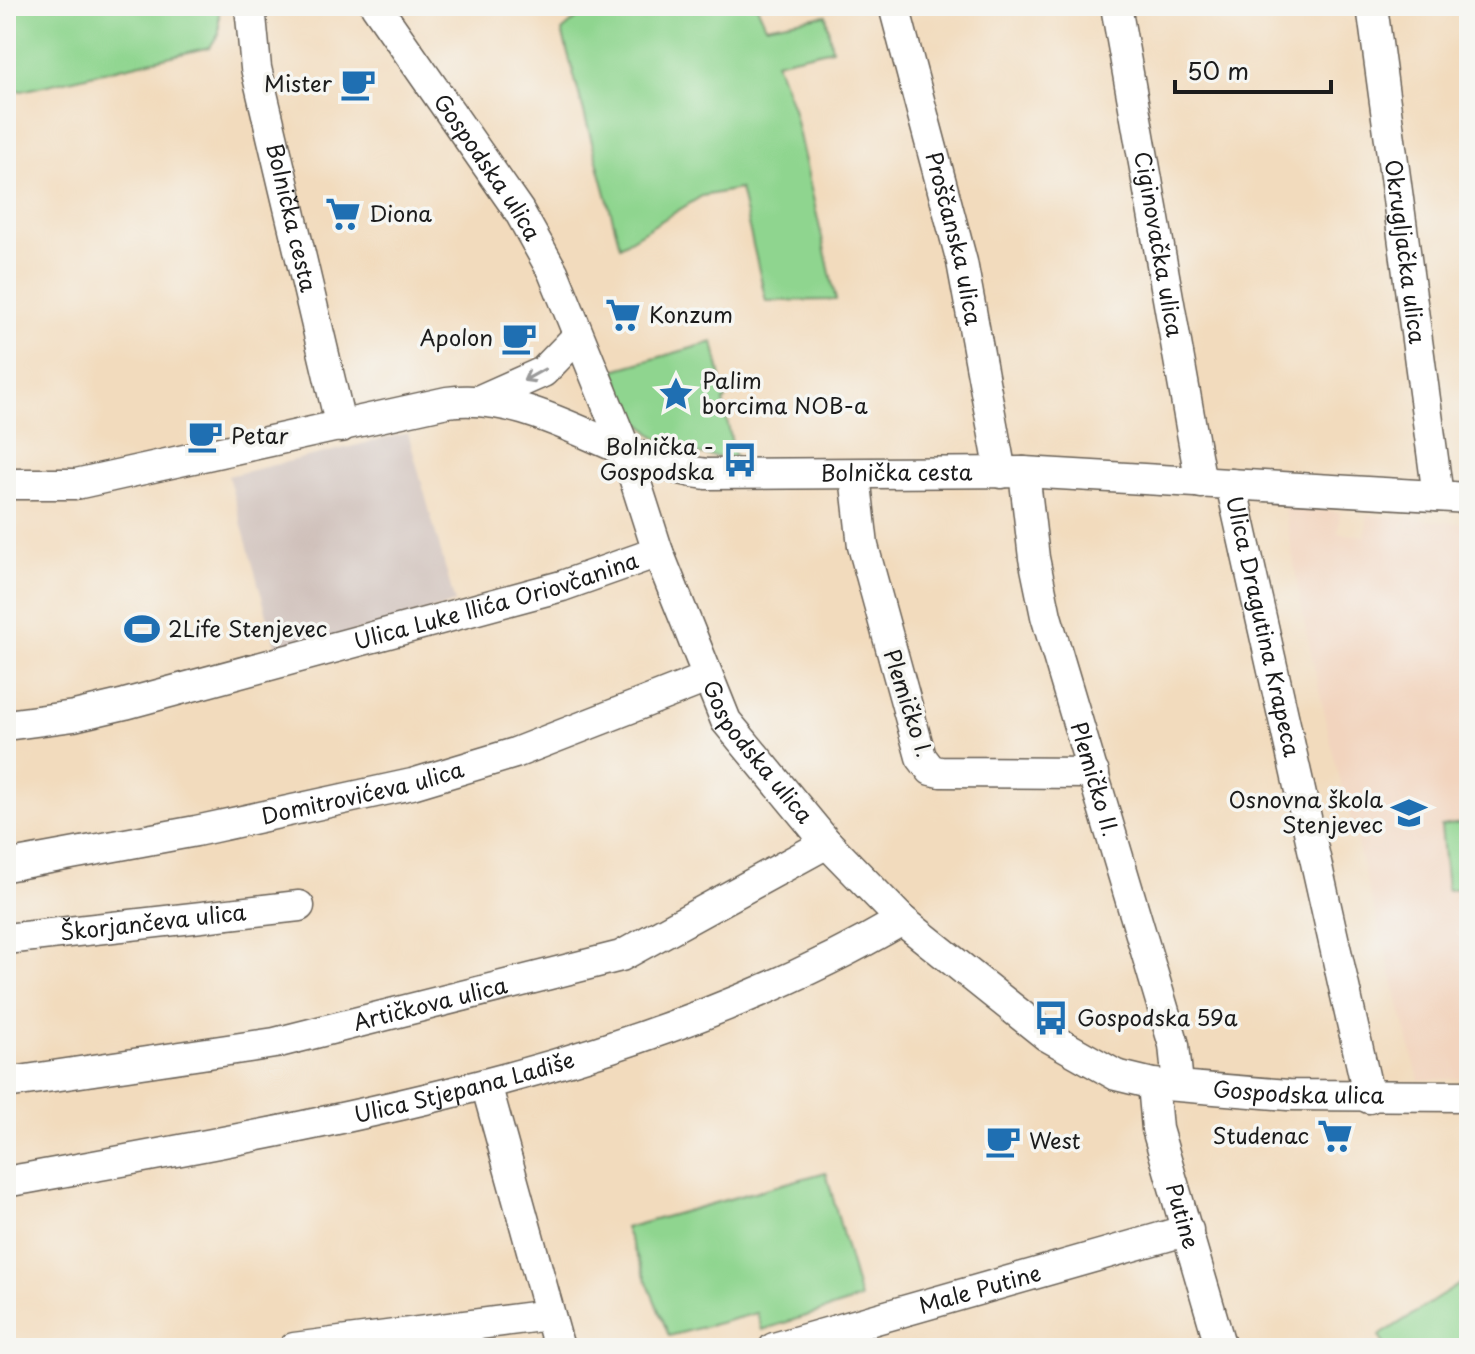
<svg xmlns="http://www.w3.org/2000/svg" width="1475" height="1354" font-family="'Playpen Sans',sans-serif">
	<rect width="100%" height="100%" fill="#f6f6f2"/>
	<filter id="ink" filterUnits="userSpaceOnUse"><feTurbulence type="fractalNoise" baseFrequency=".0125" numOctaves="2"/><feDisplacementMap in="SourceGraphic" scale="16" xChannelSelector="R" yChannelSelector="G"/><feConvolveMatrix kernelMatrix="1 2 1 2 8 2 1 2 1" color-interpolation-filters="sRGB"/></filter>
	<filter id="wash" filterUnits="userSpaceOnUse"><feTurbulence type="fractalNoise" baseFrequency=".006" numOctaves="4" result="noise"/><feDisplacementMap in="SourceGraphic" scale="32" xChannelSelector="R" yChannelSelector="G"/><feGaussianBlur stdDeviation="1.8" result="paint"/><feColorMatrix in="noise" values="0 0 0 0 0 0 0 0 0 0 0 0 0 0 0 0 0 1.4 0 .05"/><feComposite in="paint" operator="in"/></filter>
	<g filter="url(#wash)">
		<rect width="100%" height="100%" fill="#f2dbbd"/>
		<path fill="#f2d4be" d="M1284,507l56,5 -2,21 27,3 3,-21 101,9v554l-50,2 -86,-327 -29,-132z"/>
		<path fill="#cfc0ba" d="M408,433l47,170 -177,51 -50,-178z"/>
		<path fill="#8fd58f" stroke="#567856" stroke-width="2" d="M6,6h213v27l-9,14 -188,44 -16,-3z
			M599,6h158l9,20 60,-11 6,34 -56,13 17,46 43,192 -70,1 -26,-112 -38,7 -82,50 -58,-215 27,-23z
			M713,342l13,58 -3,1 12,57c-60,-2 -94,-18 -119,-74l3,-1 -5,-13z
			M1469,822v65l-22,3 -6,-64z
			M826,1172l34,127 -98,31 -5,-17 -88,23 -44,-108z
			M1469,1278v70h-83l-7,-12z"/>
	</g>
	<g filter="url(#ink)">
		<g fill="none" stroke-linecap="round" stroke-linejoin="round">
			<g stroke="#675f54" stroke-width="33">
				<g id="minor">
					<path id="s1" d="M250,6l6,62 85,359"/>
					<path id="s2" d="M376,6l143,205 34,61 72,177 33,103 68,169 101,122 75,77 145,116 69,39 37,9 135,11 181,1"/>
					<path id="s3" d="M894,6l68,256 39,211"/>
					<path id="s4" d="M1116,6l85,477"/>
					<path id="s5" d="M1372,6l66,490"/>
					<path d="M480,400l63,-28 35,-36"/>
					<path id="s6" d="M1024,472l10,86 12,58 128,429 4,40"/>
					<path d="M855,475l8,71 58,211 10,13 9,2 154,1"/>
					<path id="s7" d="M6,484h70l371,-82c93,-12 171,63 260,72l317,-2 445,26"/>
					<path id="s8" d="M1231,484l138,614"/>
					<path id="s9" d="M6,725l68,-9 51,-12 437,-118 96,-34"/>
					<path id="s10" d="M6,866l190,-35 216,-47 103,-31 192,-75"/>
					<path id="s11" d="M6,939l293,-33"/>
					<path id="s12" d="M6,1083l269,-40 346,-87 206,-113"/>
					<path d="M486,1084l73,264"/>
					<path id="s13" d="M1153,1084l4,45 64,219"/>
					<path id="s14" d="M6,1182c299,-55 630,-106 896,-262"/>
					<path d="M294,1348l255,-33"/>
					<path id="s15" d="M774,1348l414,-118"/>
				</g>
			</g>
			<use href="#minor" stroke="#fff" stroke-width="30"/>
		</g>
		<defs><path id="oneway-shaft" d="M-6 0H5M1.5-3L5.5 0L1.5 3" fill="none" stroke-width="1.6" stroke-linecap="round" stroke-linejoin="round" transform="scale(2)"/></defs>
		<use stroke="#999" href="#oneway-shaft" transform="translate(534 375) rotate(151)"/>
	</g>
	<defs>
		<g id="cafe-bare" transform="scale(2.76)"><path d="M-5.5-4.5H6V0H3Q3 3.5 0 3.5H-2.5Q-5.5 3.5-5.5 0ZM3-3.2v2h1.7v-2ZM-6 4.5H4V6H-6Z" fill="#1f6fb2" stroke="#f6f6f2" stroke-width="2.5" paint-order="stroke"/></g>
		<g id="supermarket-bare" transform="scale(2.76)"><path d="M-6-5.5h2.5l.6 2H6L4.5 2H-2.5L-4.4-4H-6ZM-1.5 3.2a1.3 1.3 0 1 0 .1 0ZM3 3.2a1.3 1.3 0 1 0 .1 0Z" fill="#1f6fb2" stroke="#f6f6f2" stroke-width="2.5" paint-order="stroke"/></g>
		<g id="sight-bare" transform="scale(2.76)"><path d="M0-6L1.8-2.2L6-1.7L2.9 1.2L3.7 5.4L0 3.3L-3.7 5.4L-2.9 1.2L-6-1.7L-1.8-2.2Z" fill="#1f6fb2" stroke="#f6f6f2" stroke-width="2.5" paint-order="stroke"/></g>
		<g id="bus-bare" transform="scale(2.76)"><path d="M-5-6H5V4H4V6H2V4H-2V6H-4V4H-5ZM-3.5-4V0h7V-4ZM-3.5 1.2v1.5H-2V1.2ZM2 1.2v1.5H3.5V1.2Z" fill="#1f6fb2" stroke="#f6f6f2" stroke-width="2.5" paint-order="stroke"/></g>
		<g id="stadium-bare" transform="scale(2.76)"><path d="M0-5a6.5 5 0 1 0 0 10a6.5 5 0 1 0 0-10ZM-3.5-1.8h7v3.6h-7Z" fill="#1f6fb2" stroke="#f6f6f2" stroke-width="2.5" paint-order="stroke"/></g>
		<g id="school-bare" transform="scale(2.76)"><path d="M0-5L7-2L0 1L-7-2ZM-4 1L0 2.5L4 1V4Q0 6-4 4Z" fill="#1f6fb2" stroke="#f6f6f2" stroke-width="2.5" paint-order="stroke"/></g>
	</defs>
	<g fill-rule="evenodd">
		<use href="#cafe-bare" x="358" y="84"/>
		<use href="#supermarket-bare" x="343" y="214"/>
		<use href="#supermarket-bare" x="623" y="315"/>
		<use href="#cafe-bare" x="519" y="338"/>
		<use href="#sight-bare" x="676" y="394"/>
		<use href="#cafe-bare" x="205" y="436"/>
		<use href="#bus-bare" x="740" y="460"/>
		<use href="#stadium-bare" x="142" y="629"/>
		<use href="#school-bare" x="1409" y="813"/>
		<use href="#bus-bare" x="1051" y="1018"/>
		<use href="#supermarket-bare" x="1335" y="1136"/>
		<use href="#cafe-bare" x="1003" y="1141"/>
	</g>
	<g text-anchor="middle" stroke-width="7" stroke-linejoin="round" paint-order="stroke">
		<g font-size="22" fill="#1c1c1c" stroke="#f6f6f2" text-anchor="start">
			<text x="332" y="92" text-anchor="end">Mister</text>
			<text x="369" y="222">Diona</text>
			<text x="649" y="323">Konzum</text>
			<text x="493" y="346" text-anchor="end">Apolon</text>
			<text x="702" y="389">Palim<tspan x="702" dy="25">borcima NOB-a</tspan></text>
			<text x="231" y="444">Petar</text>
			<text x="714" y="455" text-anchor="end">Bolnička -<tspan x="714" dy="25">Gospodska</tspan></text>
			<text x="168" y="637">2Life Stenjevec</text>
			<text x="1383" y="808" text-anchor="end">Osnovna škola<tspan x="1383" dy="25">Stenjevec</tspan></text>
			<text x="1077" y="1026">Gospodska 59a</text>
			<text x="1309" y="1144" text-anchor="end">Studenac</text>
			<text x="1029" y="1149">West</text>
		</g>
		<g font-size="22" fill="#1c1c1c" stroke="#f6f6f2">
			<text dy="8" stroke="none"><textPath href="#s2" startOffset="196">Gospodska ulica</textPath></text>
			<text dy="8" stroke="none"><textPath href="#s1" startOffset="216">Bolnička cesta</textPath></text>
			<text dy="8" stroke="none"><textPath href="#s3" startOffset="240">Proščanska ulica</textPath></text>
			<text dy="8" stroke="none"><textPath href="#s4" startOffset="242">Ciginovačka ulica</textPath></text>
			<text dy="8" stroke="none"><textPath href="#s5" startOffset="248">Okrugljačka ulica</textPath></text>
			<text dy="8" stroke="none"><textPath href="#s7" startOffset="912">Bolnička cesta</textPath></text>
			<text dy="8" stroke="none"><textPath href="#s9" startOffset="506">Ulica Luke Ilića Oriovčanina</textPath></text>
			<text dy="8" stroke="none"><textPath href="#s8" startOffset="146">Ulica Dragutina Krapeca</textPath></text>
			<text transform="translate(908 703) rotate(72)" y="8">Plemičko I.</text>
			<text dy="8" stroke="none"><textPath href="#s2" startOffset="844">Gospodska ulica</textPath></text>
			<text dy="8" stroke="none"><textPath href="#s6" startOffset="316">Plemičko II.</textPath></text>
			<text dy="8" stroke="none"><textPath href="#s10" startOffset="364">Domitrovićeva ulica</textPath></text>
			<text dy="8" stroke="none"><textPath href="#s11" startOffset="148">Škorjančeva ulica</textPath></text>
			<text dy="8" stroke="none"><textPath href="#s12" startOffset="432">Artičkova ulica</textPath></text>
			<text dy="8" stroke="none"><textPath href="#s14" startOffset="468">Ulica Stjepana Ladiše</textPath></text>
			<text dy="8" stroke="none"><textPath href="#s2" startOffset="1516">Gospodska ulica</textPath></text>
			<text dy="8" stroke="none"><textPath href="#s13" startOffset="136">Putine</textPath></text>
			<text dy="8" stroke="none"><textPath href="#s15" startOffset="214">Male Putine</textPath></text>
		</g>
	</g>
	<rect width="1475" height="1354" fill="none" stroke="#f6f6f2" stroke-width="32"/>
	<path d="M1175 80v12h156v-12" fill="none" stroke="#1c1c1c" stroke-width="4"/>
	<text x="1187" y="80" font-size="24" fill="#1c1c1c" stroke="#f6f6f2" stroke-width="6" paint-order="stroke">50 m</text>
</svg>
